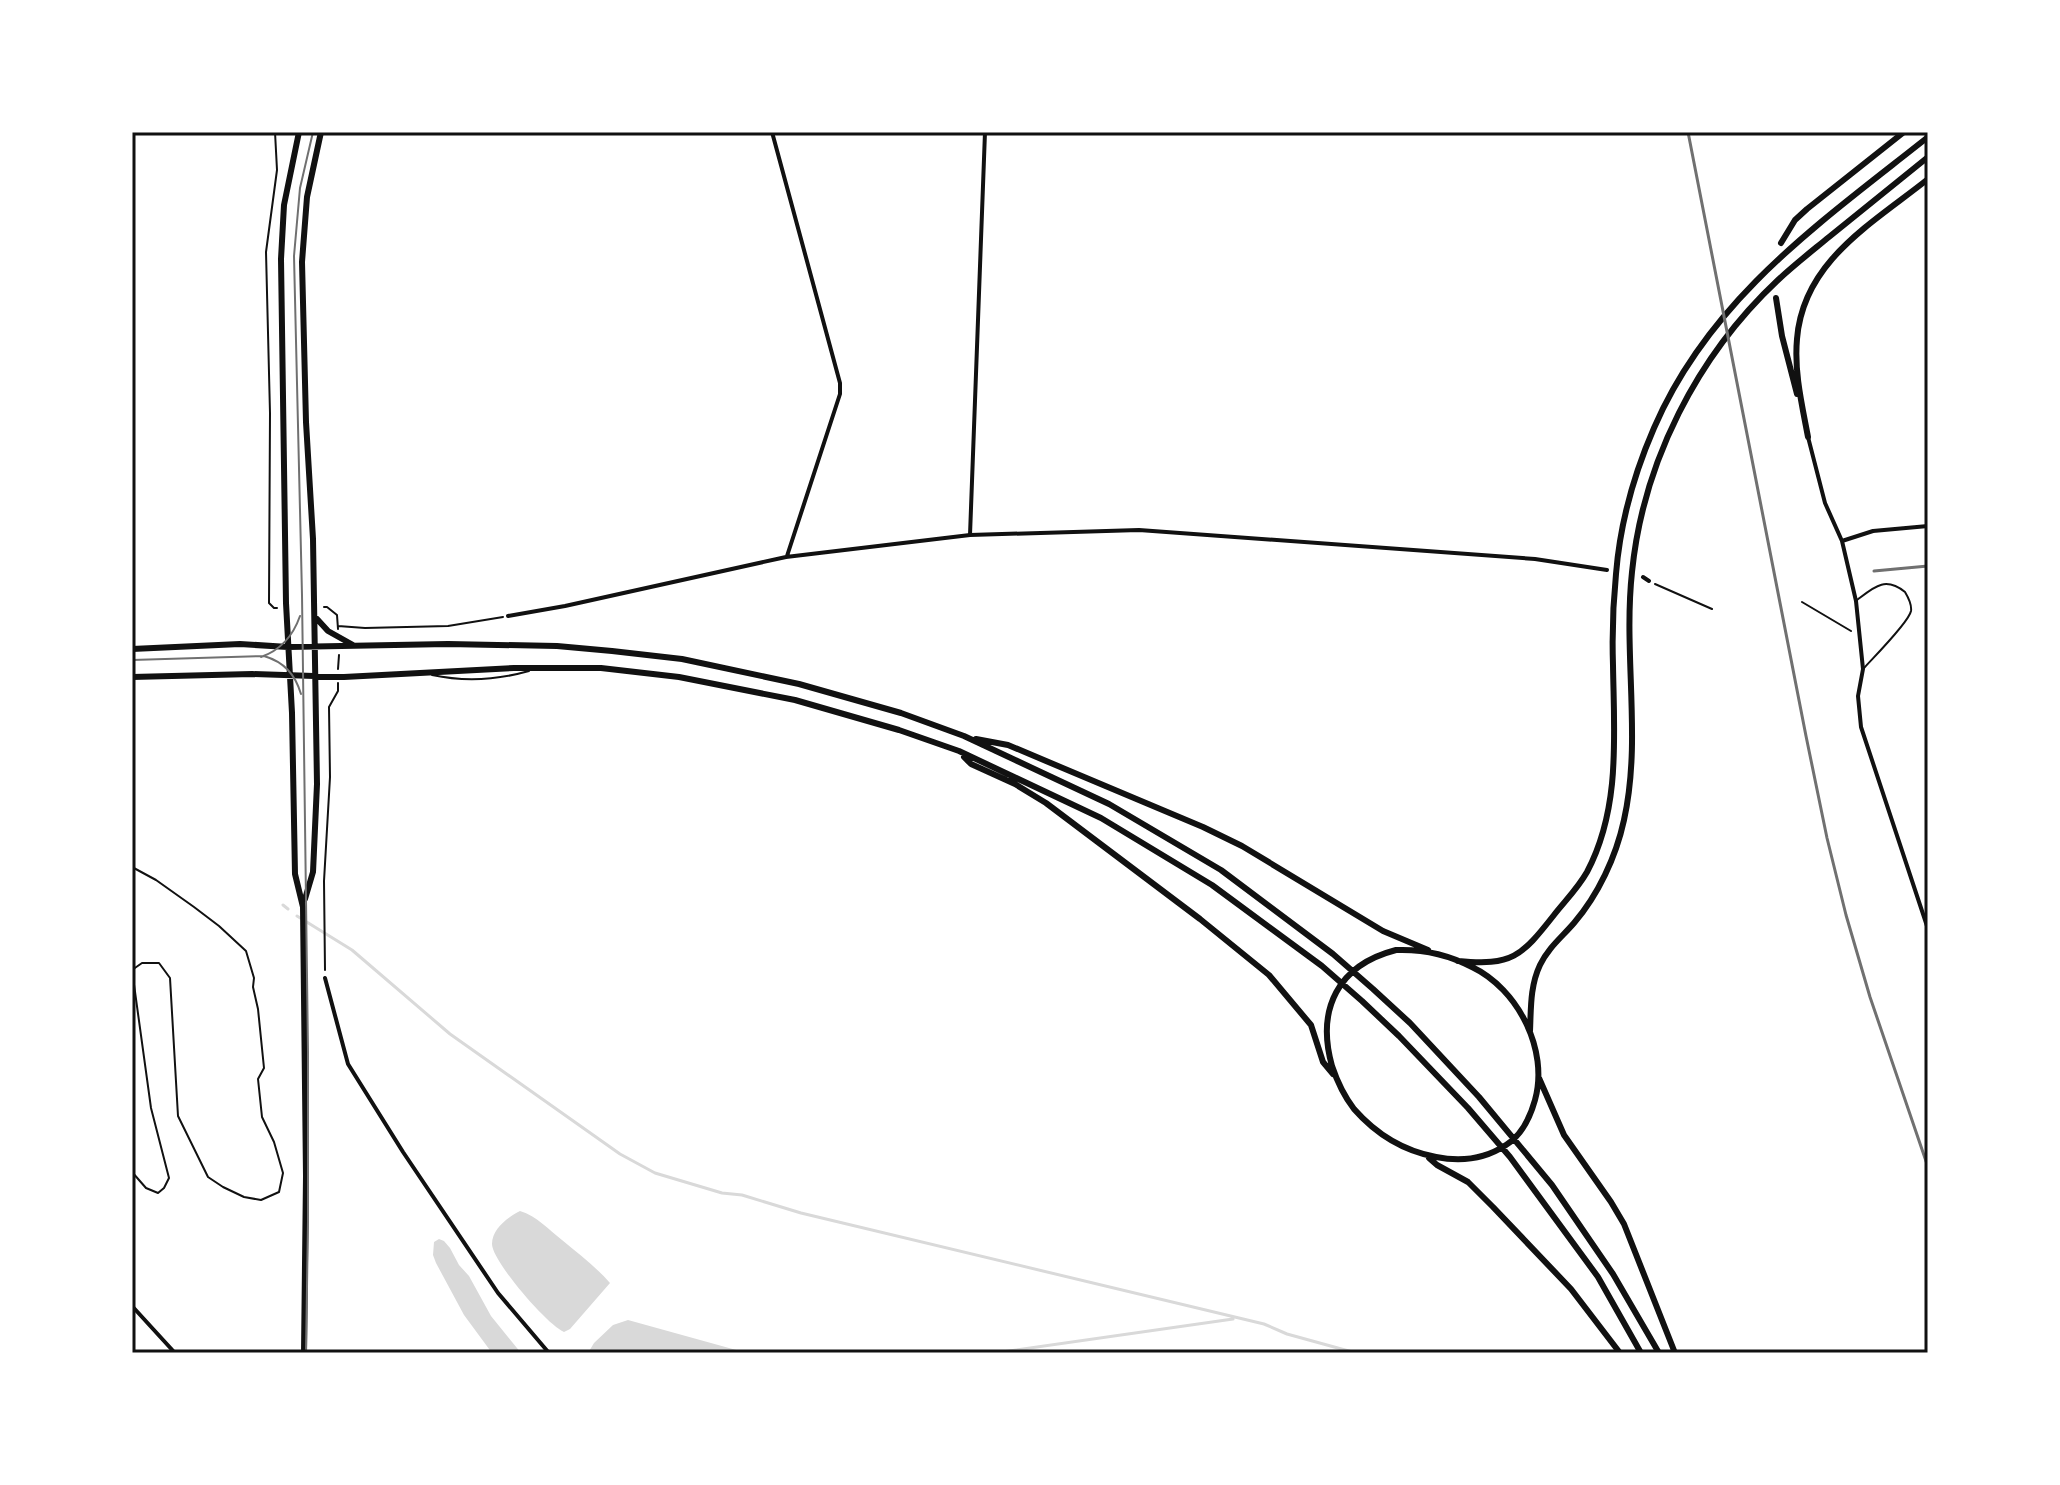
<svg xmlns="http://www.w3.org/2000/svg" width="2060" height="1485" font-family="'Archivo Narrow',sans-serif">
	<rect width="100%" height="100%" fill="#fff"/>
	<path fill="#d9d9d9" d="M520,1211c17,5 29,19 42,29 17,14 34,27 48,43l-40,46 -6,3c-17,-7 -72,-71 -72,-88 0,-15 16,-27 28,-33z
		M439,1239l5,2 6,7 9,17 10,11 22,40 30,37h-29l-28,-38 -28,-52 -3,-8 1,-13z
		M628,1320l119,33h-159l6,-10 19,-18z"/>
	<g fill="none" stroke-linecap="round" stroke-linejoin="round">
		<path stroke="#d9d9d9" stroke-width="3" d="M283,905l5,4
			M297,916l55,34 98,84 170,120 35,19 67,20 20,2 59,18 463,111 23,10 69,19
			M995,1353l238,-34"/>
		<path stroke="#111" stroke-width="2" d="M275,132l2,38 -11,82 4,161 -1,190 5,5h3
			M1655,584l57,25
			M1802,602l49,29
			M324,607h3l10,8 1,14
			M338,626l27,2 83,-2 55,-9
			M338,669l1,-14
			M132,867l24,13 38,27 25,19 27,25 8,27 -1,9 5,22 6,59 -6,11 4,38 12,25 9,31 -4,19 -18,8 -17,-3 -21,-10 -15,-10 -30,-61 -8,-138 -11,-15h-17l-10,7 19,138 18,70 -5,10 -6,5 -12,-5 -14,-16
			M325,970l-1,-89 6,-104 -1,-70 9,-16v-8"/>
		<path stroke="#111" stroke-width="2" d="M1857,600c17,-13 28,-24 48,-8 3,5 7,12 6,19 -2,11 -38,47 -47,57
			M432,675c33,7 65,5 97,-4"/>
		<path stroke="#111" stroke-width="4" d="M772,132l68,251v11l-53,162
			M1808,437l17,66 17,38 14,60 7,68 -5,27 3,31 67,202
			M970,535l15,-403
			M1842,541l31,-10 55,-5
			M1643,577l6,4
			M508,616l57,-10 221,-49 184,-22 169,-5 396,29 72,11
			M325,978l23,86 55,88 95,141 51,60
			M132,1306l43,47"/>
		<path stroke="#111" stroke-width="6" d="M299,132l-15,73 -3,54 5,344 6,110 3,161 8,33 3,269 -2,177
			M1781,243l14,-23 12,-11 97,-77
			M1776,298l6,38 15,58
			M1808,437c-6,-32 -14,-65 -11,-98 6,-78 76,-116 131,-160
			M317,619l11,12 25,14
			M132,649l108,-5 48,3 160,-3 109,2 55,5 70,8 117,25 102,29 63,23 145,68 112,66 112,84 40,35 37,34 69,74 73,88 61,89 46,79
			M132,677l120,-3 92,3 170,-9h87l78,9 116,23 104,30 60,21 142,67 111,67 110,81 40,35 37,35 69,72 42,49 88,120 43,76
			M976,739l32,6 195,82 39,19 141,85 45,19
			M964,757l7,7 44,20 31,19 154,116 69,56 42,50 12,37 10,12
			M305,899l8,-27 4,-88 -4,-245 -7,-117 -4,-160 5,-65 14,-65
			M1396,950c26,-1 53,5 76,17 46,22 77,83 63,133 -5,18 -13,35 -29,45 -21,14 -45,17 -70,12 -32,-6 -60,-23 -82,-48 -10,-13 -17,-28 -22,-43 -16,-57 6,-101 64,-116z
			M1458,961c54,5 63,-4 96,-46 11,-14 24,-27 33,-43 34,-64 27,-138 26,-207 -1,-30 0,-61 3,-91 4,-50 18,-100 38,-146 56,-130 167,-206 274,-291
			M1530,1031c1,-22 0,-45 10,-66 8,-17 22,-28 34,-42 24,-28 42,-66 50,-103 18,-81 -1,-165 8,-248 11,-110 65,-216 146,-292 16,-15 34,-29 51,-43 33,-27 66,-53 99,-80
			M1539,1078l25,57 47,67 13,22 51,129
			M1429,1158l8,7 31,17 25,25 78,82 49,64"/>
		<path stroke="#707070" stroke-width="2" d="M261,657c20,-7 32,-21 39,-41
			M132,660l132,-4c20,6 31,18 37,38
			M306,1353l2,-132v-169l-6,-457 -8,-339 6,-68 13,-56"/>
		<path stroke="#707070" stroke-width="3" d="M1688,132l118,604 21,102 19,77 24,82 58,170
			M1874,571l54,-5"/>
	</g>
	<rect width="2060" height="1485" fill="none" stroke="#ffffff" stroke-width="268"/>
	<rect x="134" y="134" width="1792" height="1217" fill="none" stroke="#111" stroke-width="3"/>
</svg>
